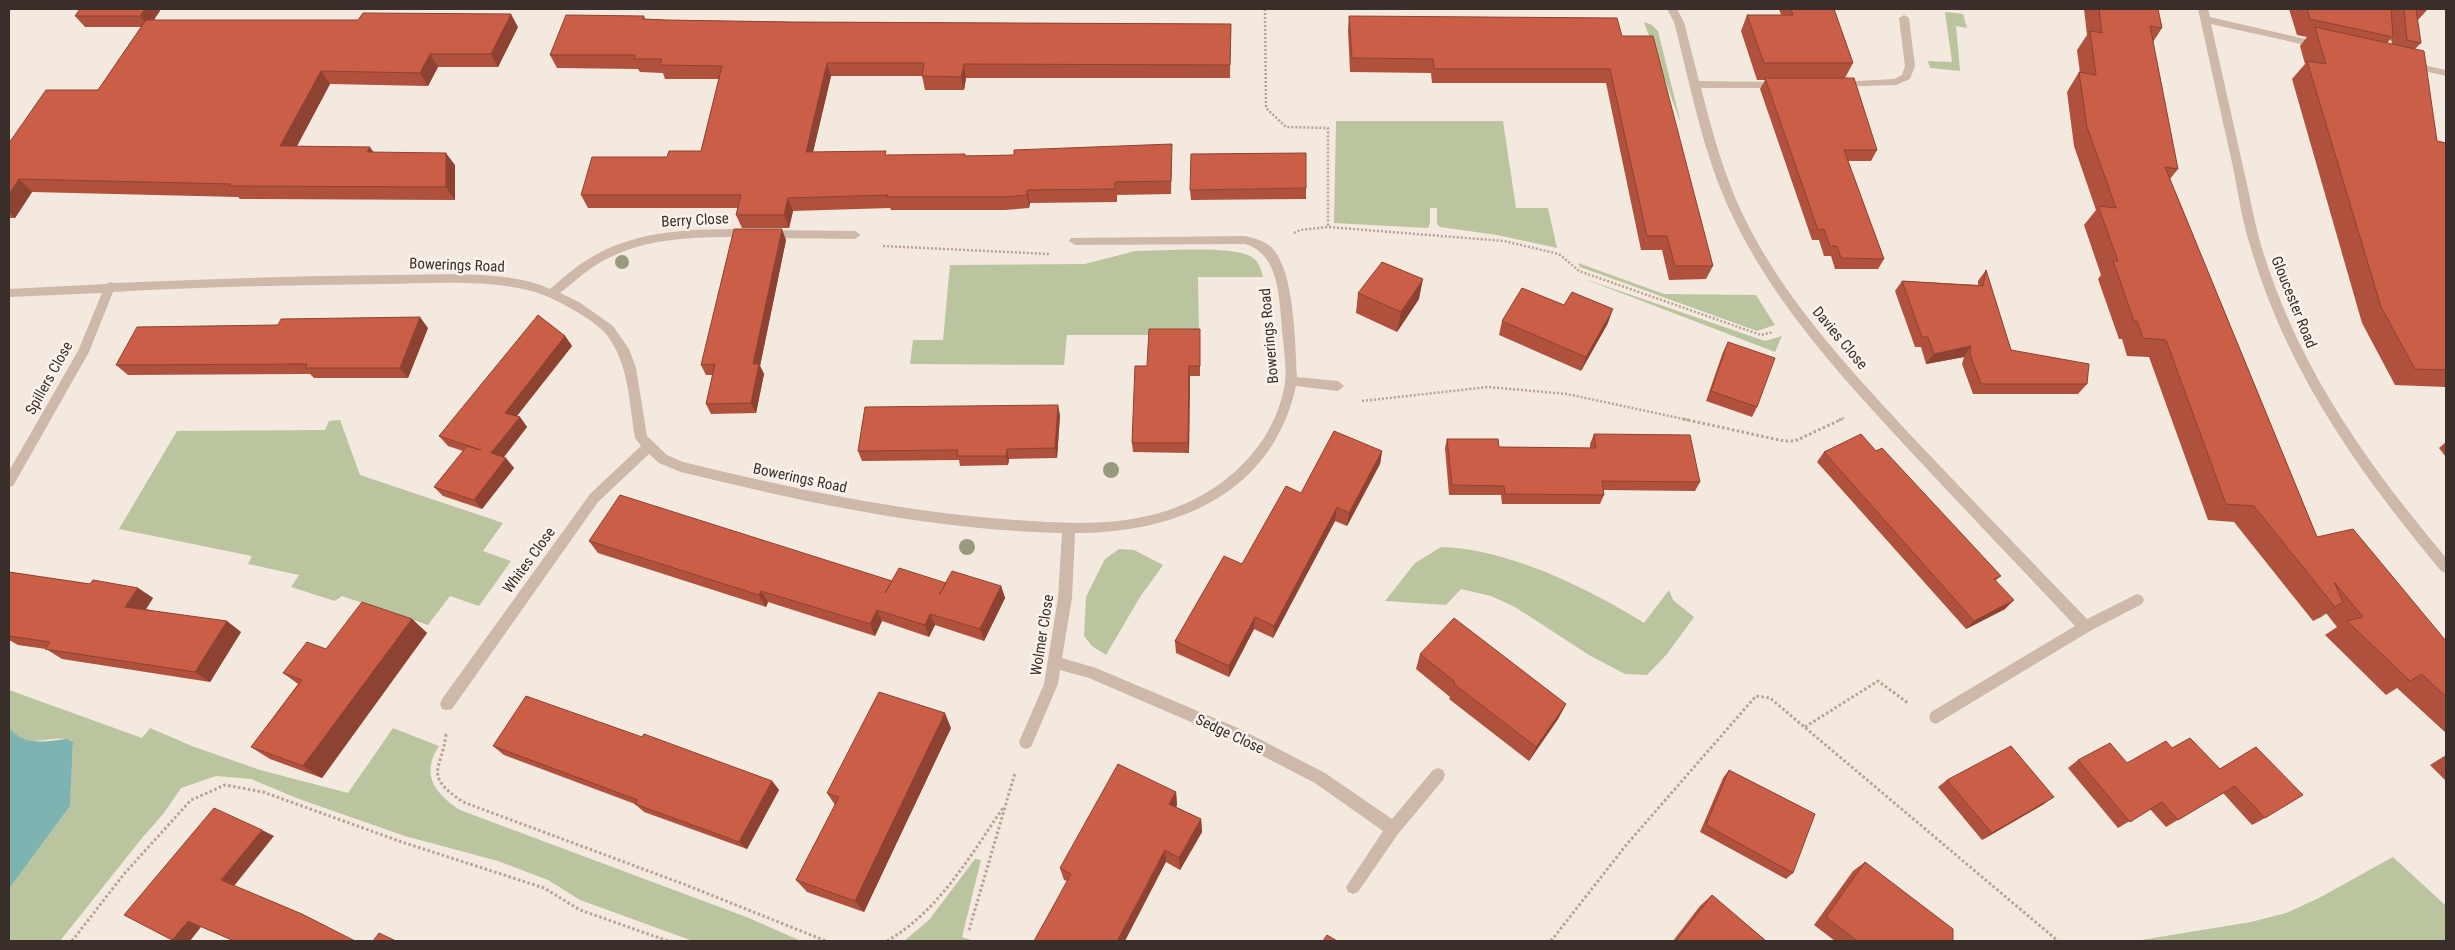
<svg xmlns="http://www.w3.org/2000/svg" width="2455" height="950" font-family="'Roboto Condensed',sans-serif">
	<rect width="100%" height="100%" fill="#f4e9df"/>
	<path fill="#bac49e" d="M1945,12l18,2 4,14 -11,-2 4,45 -30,-3 -2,-7 24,1z
		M1644,22l8,3 6,6 23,93z
		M1336,121h167l13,87h32l9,40 -60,-13 -57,-8 -3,-3v-16h-7v15l-2,5 -94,-5z
		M1135,251c26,0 98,-6 117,6 7,5 9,12 11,20h-65l1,58h-132l-3,30 -154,-1 3,-24h30l7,-75 135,-1z
		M1578,263l86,31 92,1 19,30 -18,6 -177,-64z
		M1582,278l183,63 17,-5 -7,16z
		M340,420l20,55 143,48 -20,28 28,10 -32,45 -29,-10 -22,29 -86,-29 -7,5 -44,-14 8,-12 -51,-11 4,-8 -133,-27 58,-98 148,-1 4,-9z
		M1441,547c65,1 149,42 203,76l25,-33 4,10 21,17 -27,37 -20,21 -22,-1 -36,-19 -74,-48 -24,-11 -30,-7 -15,16 -61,-4 30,-38z
		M1119,549l15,1 29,15 -23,32 -34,58 -14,-9 -8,-10 2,-39 19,-38z
		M9,690l133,48 8,-10 42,18 68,24 88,23 45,-65 46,18c-19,29 -4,47 21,64l289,108 52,23h-108l-113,-41 -32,-20 -50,-19 -93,-25 -106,-37 -48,-20 -35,-3 -35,12 -17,25 -22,25 -82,103h-51v-52l61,-83 3,-64c-20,-12 -46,13 -64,-15z
		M2393,857l53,49v35h-311l116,-19 35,-9 33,-15z
		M975,859l6,1 -19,77 13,4h-71l25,-21z"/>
	<path fill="#7db3b1" d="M9,727c13,20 38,14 58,12l6,3 -3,64 -61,83z"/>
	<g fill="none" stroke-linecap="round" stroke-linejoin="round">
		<path stroke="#b9a294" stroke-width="2.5" stroke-dasharray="2 2" stroke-linecap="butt" d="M1265,9l1,99 20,19 42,1v99
			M1294,233l6,-3 28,-3 176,14 55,13 20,17 182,64 12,-3
			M883,246l166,8
			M1362,401l126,-14 79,7 121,26
			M1839,420l5,-2"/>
		<path stroke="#b9a294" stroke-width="3" stroke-dasharray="2.5 2.5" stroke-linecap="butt" d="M1683,419l101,22h11l47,-22
			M1805,727l73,-46 30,22
			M446,734c-4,37 -24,40 17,68l223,83 140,56
			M969,930l46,-157
			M72,941l52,-67 67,-74 34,-15 38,7 139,50 142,46 36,22 88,31
			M887,941c52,-30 83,-85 116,-133
			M1551,941l76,-97 129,-148 14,2 288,243"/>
		<path fill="#cdb8aa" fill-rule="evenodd" d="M1667,9h10l7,13 15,59 80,1 5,3 -5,3h-78c11,43 23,88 43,129 42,86 110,157 175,227 56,59 112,117 168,175l50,-25 5,2 2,4 -2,4 -52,27 -154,93 -5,-2 -2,-5 2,-5 144,-86c-54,-58 -109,-115 -163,-173 -67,-72 -136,-146 -179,-236 -30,-61 -42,-130 -59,-195z
			M2198,9h10l2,8 109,25 5,3 -5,3 -108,-24c11,49 22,98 33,147 6,25 10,50 17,74 36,121 105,217 185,313v15l-5,-2c-83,-100 -154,-199 -191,-326 -8,-25 -12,-52 -17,-78 -12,-52 -23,-105 -35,-158z
			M1904,15l5,3 6,48 -5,13 -14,6 -61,2 -1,-2 5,-3 55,-3 8,-4 3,-9 -6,-48z
			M2410,62l36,8v6l-40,-9v-4z
			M749,229l6,4 -6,4c-52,0 -107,-1 -153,28 -13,8 -24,19 -36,28l19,9 34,24 16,23 7,19 11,68 20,19 16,7c110,27 219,50 332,58 43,3 90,6 132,-4 66,-14 127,-64 138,-133 2,-17 -2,-37 -3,-54 -3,-30 -2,-75 -37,-85l-170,1 -6,-4 2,-3 174,-2c9,2 21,5 28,13 22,25 22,95 24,128l41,4 6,5 -6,5 -42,-5c-24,108 -119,147 -221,147l-3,65 -10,60 34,10 142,60 87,45 67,46 41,-49 5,-2 5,2 2,5 -2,5 -45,54 -40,58 -5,2 -5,-2 -2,-5 37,-56 -68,-48 -87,-45 -139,-60 -29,-8 -2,14 -27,63 -5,2 -5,-2 -2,-5 25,-58 14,-86 4,-65c-129,-3 -255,-30 -381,-61l-22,-9 -10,-9 -51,48 -146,207 -5,1 -5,-1 -2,-5 2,-5 148,-205 51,-48 -6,-8c-6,-36 -6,-75 -29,-104 -11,-14 -53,-37 -71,-42 -43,-13 -104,-9 -150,-8 -91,1 -181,3 -272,8l-24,60 -76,134 -4,1v-16l69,-120 24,-58 -93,4v-8l97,-5 4,-2 4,1c92,-4 183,-7 274,-8 47,0 120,-6 162,14 13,-11 25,-22 40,-31 48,-29 104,-29 159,-29z
			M769,230l86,1 6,4 -6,4 -86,-1 -6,-4z"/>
	</g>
	<g fill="#989a7d">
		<circle cx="622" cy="262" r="7"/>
		<circle cx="1111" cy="470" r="8"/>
		<circle cx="967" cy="547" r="8"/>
	</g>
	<path fill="#af513c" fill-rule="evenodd" d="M80,9h81l-7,11 364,7 -20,40h-60l-10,19 -98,-2 -33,62 77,6 81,13v35l-215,-1 -2,-2 -206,-5 -17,26h-6v-75l89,-53 43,-63h-56l-10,-11z
		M1779,9h55l19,54 -8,15 32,72 -6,11h-23l36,98 -6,10h-43l-4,-13h-7l-5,-16h-7l-52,-151 5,-9h-8l-16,-49 6,-16h34z
		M2084,9h74l4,19 -9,14 25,127 -8,10 147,358 129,104v92l-49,-45 -11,7 -61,-60 12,-8 -11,-14 -13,8 -79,-99 -26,-2 -59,-163 -22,-1 -5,-17h-3l-21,-60 3,-4 -17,-50 12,-15 -22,-64 -7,-54 12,-20 1,1 -3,-23 10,-15z
		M2289,9h139l-11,12 4,22 -6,6 22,92 9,2v244l-51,-2 -33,-62 -70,-244 13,-15 -5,-18 7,-9 -10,-2zM2391,39l1,5 -5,-1z
		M644,16l1,3 21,1 125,2 440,2 -1,54h-264l-2,12h-39l-3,-14h-91l-18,76 74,3 285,2 -1,37 -54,1v7l-87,1 -1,5 -24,2h-114l-1,-2 -97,3 -4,17h-47l-6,-13 2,-7h-150l-7,-13 86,-38 34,-6 18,-72h-54l-2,-6 -23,-1 -2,-3 -81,-1 -7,-13z
		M1349,16l273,20 91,230 -7,13 -37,1 -7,-30h-21l-35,-167h-174l-1,-10 -81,-1 -2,-42z
		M1306,188v11l-115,1 -1,-10z
		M786,240l-26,126 4,8 -8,39 -45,1 -5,-10 7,-29h-7l-5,-10z
		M1986,270l25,80 76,34 -9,10h-105l-11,-30 2,-7 -38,7 -5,-17h-6l-20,-56 7,-10 76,4v-4z
		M1358,293l61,6 -22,33 -41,-19z
		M1502,321l106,2 -27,48 -82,-36z
		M428,328l-20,50h-94l-4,-4 -182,1 -12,-10z
		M1200,329v47h-10l-1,77 -56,-1 -1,-9 15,-77z
		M565,336l7,10 -55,70 3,1 7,10 -23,30 10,11 -32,41 -39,-13 -9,-9 29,-36 -15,-5 -9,-10z
		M1728,342l29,65 -5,10 -46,-16 17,-49z
		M1060,415l-3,43 -48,1 -1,6 -48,1 -1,-6 -97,1 -4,-10z
		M1594,434l106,48 -5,9 -91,-1v5l-4,9h-98l-1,-9h-52l-4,-47 2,-9 52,8 91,1v-4z
		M2446,442v15l-7,-9z
		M1382,451l-2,13 -33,62 -12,-5 -62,117 -19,-9 -25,48 -53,-24 -1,-12 67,-77 59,-71z
		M1876,451l125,125 -5,4 9,29 -39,20 -149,-167 7,-10z
		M589,541l303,40 109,5 4,12 -21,43 -49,-16 -6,12 -47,-16 -7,15 -107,-34 -2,5 -168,-54z
		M9,572l81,12 48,4 15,10 -7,11 95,23 -31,50 -148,-23 -16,-10 -28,-4 -9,-5z
		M412,619l15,14 -105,145 -52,-19 -19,-12 47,-63 -15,-11 43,-24z
		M1420,654l146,50 -8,15 -29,42 -80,-62 1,-2 -34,-28z
		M951,728l-87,184 -57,-20 -11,-12 39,-75 -8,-12z
		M642,737l130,44 7,9 -32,59 -103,-37 -9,-8 -131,-49 -11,-9z
		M2256,747l9,71 -13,7 -29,-32 -57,34 -16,-18 -32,19 -50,-60 10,-8 49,3 45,-15 48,21z
		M2446,755v26l-16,-16z
		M1729,770l64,103 -7,6 -86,-47 23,-54z
		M1947,780l97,24 -62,36 -44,-53z
		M1176,792l1,13 -1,2 25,12 1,13 -22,38 -14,-8 -99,19 -3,-1 -4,-12z
		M1865,862l88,79h-118l-21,-16 39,-54z
		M1712,895l54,46h-93l27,-35z"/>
	<path fill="#8e4231" d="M145,9h16l-12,18 -9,-11z
		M511,14l7,13 -20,40 -7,-13z
		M430,54l8,13 -10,19 -8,-13z
		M827,63l4,13 -21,89 -4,-13z
		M964,64l2,14 -2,12 -3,-13z
		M321,71l9,13 -40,75 -10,-13z
		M370,147l9,13 -12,-8z
		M446,153l9,12v35l-9,-13z
		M19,179l13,13 -17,26 -6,-6v-18z
		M1027,190l3,13 -1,5 -2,-13z
		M788,198l5,13 -4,17 -5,-13z
		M782,229l4,11 -26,126 4,8 -8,39 -5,-10 2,-39z
		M1423,279l-4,20 -22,33 4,-20z
		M1613,309l-5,14 -27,48 5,-14z
		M420,317l8,11 -20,50 -8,-10z
		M565,336l7,10 -60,76 -7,-9z
		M1971,346l-7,11 -38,7 8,-10z
		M1189,366l1,10 -1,77 -1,-10z
		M1058,405l2,10 -3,43 -2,-10z
		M520,417l7,10 -28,36 -8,-10z
		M1007,449l2,10 -1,6 -2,-9z
		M1382,451l-2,13 -33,62 2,-13z
		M506,458l8,10 -32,41 -8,-9z
		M1337,507l-2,14 -62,117 1,-12z
		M1001,586l4,12 -21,43 -4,-12z
		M138,588l15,10 -12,19 -16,-10z
		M761,591l7,11 -2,5 -7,-12z
		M2014,600l-9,9 -39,20 8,-8z
		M2343,602l-22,15 -8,4 22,-14z
		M877,610l5,11 -7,15 -5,-12z
		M930,614l5,11 -6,12 -4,-12z
		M1255,617l-1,12 -25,48v-11z
		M412,619l15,14 -105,145 -19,-12z
		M227,621l14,11 -31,50 -15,-10z
		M1566,704l-8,15 -29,42 7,-14z
		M945,713l6,15 -87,184 -9,-11z
		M772,781l7,9 -32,59 -8,-7z
		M1176,792l1,13 -7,12 -1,-13z
		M2054,797l-10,7 -62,36 10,-7z
		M1201,819l1,13 -22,38 -1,-12z
		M262,830l12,6 -40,50 -13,-6z
		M1165,850l1,12 -41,79h-8z
		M188,921l13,6 -11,14h-15l-3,-1z"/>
	<path fill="#cb5e46" stroke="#8e4231" d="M80,9h65l-5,7h-65z
		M1791,9h43l19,54h-89l-17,-48h46z
		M2099,9h59l4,19 -12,-2 28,143 -13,-2 152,370 36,-8 93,112v56l-24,-23 -12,7 -63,-60 16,-4 -29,-35 9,20 -8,5 -81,-101 -28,-2 -60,-164 -23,-2 -6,-17h-3l-21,-60h5l-20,-55 18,2 -29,-81 -8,-55 17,3 -6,-44 12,2z
		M2307,9h84l2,28 -83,-18z
		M2404,9h12l5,34 -14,-3z
		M363,13l148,1 -20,40h-61l-10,19 -99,-2 -41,75 90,1 -3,5 79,1v34l-217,-1 2,-2 -212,-5 -10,15v-51l37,-53h52l48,-70h212z
		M566,15l78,1 -1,3 23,1 125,2 440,2 -1,41 -266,-1 -3,13 -39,-1 2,-13h-97l-21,89 80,-1 -1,4 80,-1v2l49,-1v-5l158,-6 -1,37 -56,1v7l-88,1v5l-24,2h-116l1,-2 -100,3 -4,17h-48l5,-20h-160l11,-38h75l2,-6h32l21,-85 -62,-1 2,-6h-28l1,-4h-85z
		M1349,16l268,2 5,18h31l60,230h-38l-8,-30h-20l-37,-167h-176l-1,-10 -81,-1z
		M2315,27l109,24 13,90 9,2v227l-31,-1 -34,-62 -74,-246 19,3z
		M1765,78h89l23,72h-33l40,109 -43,-1 -4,-12h-7l-6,-17 -6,1z
		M1306,153v35l-116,2 1,-36z
		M734,229h48l-29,135h6l-8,39 -45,1 9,-40 -14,1z
		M1382,262l41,17 -22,33 -43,-19z
		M1986,270l25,80 78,14 -2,20h-106l-11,-30 1,-8 -37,8 -6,-17h-6l-20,-56 81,5z
		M1522,288l42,17 8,-13 41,17 -27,48 -84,-36z
		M538,315l27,21 -60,77 15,4 -29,36 15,5 -32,42 -40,-13 33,-41 14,4 -42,-14z
		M420,317l-20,51h-95l2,-4 -191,1 21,-38 141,-2 3,-6z
		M1149,329h51v37h-11l-1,77h-56l3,-77h12z
		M1728,342l47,16 -18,49 -46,-16z
		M1058,405l-3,43 -48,1 -1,7h-49l1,-6 -100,1 7,-44z
		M1334,431l48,20 -33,62 -12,-6 -63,119 -19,-9 -26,49 -54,-25 49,-85 18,8 44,-78 15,7z
		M1594,434l96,1 10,47 -98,-1 2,14 -99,-1 -1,-8 -52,-1 -5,-46h51l1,8 97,1z
		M1861,434l15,17 6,-3 119,128 -7,3 20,21 -40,21 -150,-169z
		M620,495l272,86 -7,12 14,-25 47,15 -7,12 13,-24 49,15 -21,43 -50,-15 -5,11 -48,-15 -7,14 -109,-33 -2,4 -170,-54z
		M9,572l81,12 3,-4 45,8 -13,19 102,14 -32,51 -150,-23 5,-7 -41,-6z
		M362,602l50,17 -109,147 -52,-19 51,-67 -19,-7 24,-31 19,7z
		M1454,618l112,86 -30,43 -82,-63 1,-2 -35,-28z
		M879,692l66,21 -90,188 -59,-21 43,-83 -12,-4z
		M526,696l116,41 2,-3 128,47 -33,61 -104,-38 3,-4 -145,-54z
		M2190,738l30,31 36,-22 47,48 -38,23 -30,-32 -57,34 -16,-18 -32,20 -52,-62 32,-17 17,20 39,-22 6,7z
		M2011,746l43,51 -62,36 -45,-53z
		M1118,764l58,28 -7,12 32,15 -22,39 -14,-8 -48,91h-83l37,-67 -11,-6z
		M1729,770l86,44 -22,59 -87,-48z
		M214,808l48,22 -41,50 81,34 53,27h-121l-46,-20 -16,19 -48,-25z
		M1865,862l88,67v12h-96l-31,-24z
		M1712,895l54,46h-90z
		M379,933l17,8h-23z
		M1327,935l10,6h-14z"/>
	<g text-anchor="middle" stroke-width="5" stroke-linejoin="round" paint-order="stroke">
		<g font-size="15" fill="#3a2e2a" stroke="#fbf3ec">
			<text transform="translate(695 220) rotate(-3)" y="5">Berry Close</text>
			<text transform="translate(457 265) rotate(2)" y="5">Bowerings Road</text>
			<text transform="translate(2294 302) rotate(68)" y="5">Gloucester Road</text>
			<text transform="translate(1269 336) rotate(-95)" y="5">Bowerings Road</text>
			<text transform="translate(1840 338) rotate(50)" y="5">Davies Close</text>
			<text transform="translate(49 378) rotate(-61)" y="5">Spillers Close</text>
			<text transform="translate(800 478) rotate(12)" y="5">Bowerings Road</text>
			<text transform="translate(529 560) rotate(-54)" y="5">Whites Close</text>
			<text transform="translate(1042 635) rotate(-81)" y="5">Wolmer Close</text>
			<text transform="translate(1230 734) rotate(25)" y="5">Sedge Close</text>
		</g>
	</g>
	<rect width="2455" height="950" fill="none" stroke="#3a2e2a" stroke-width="20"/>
</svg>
